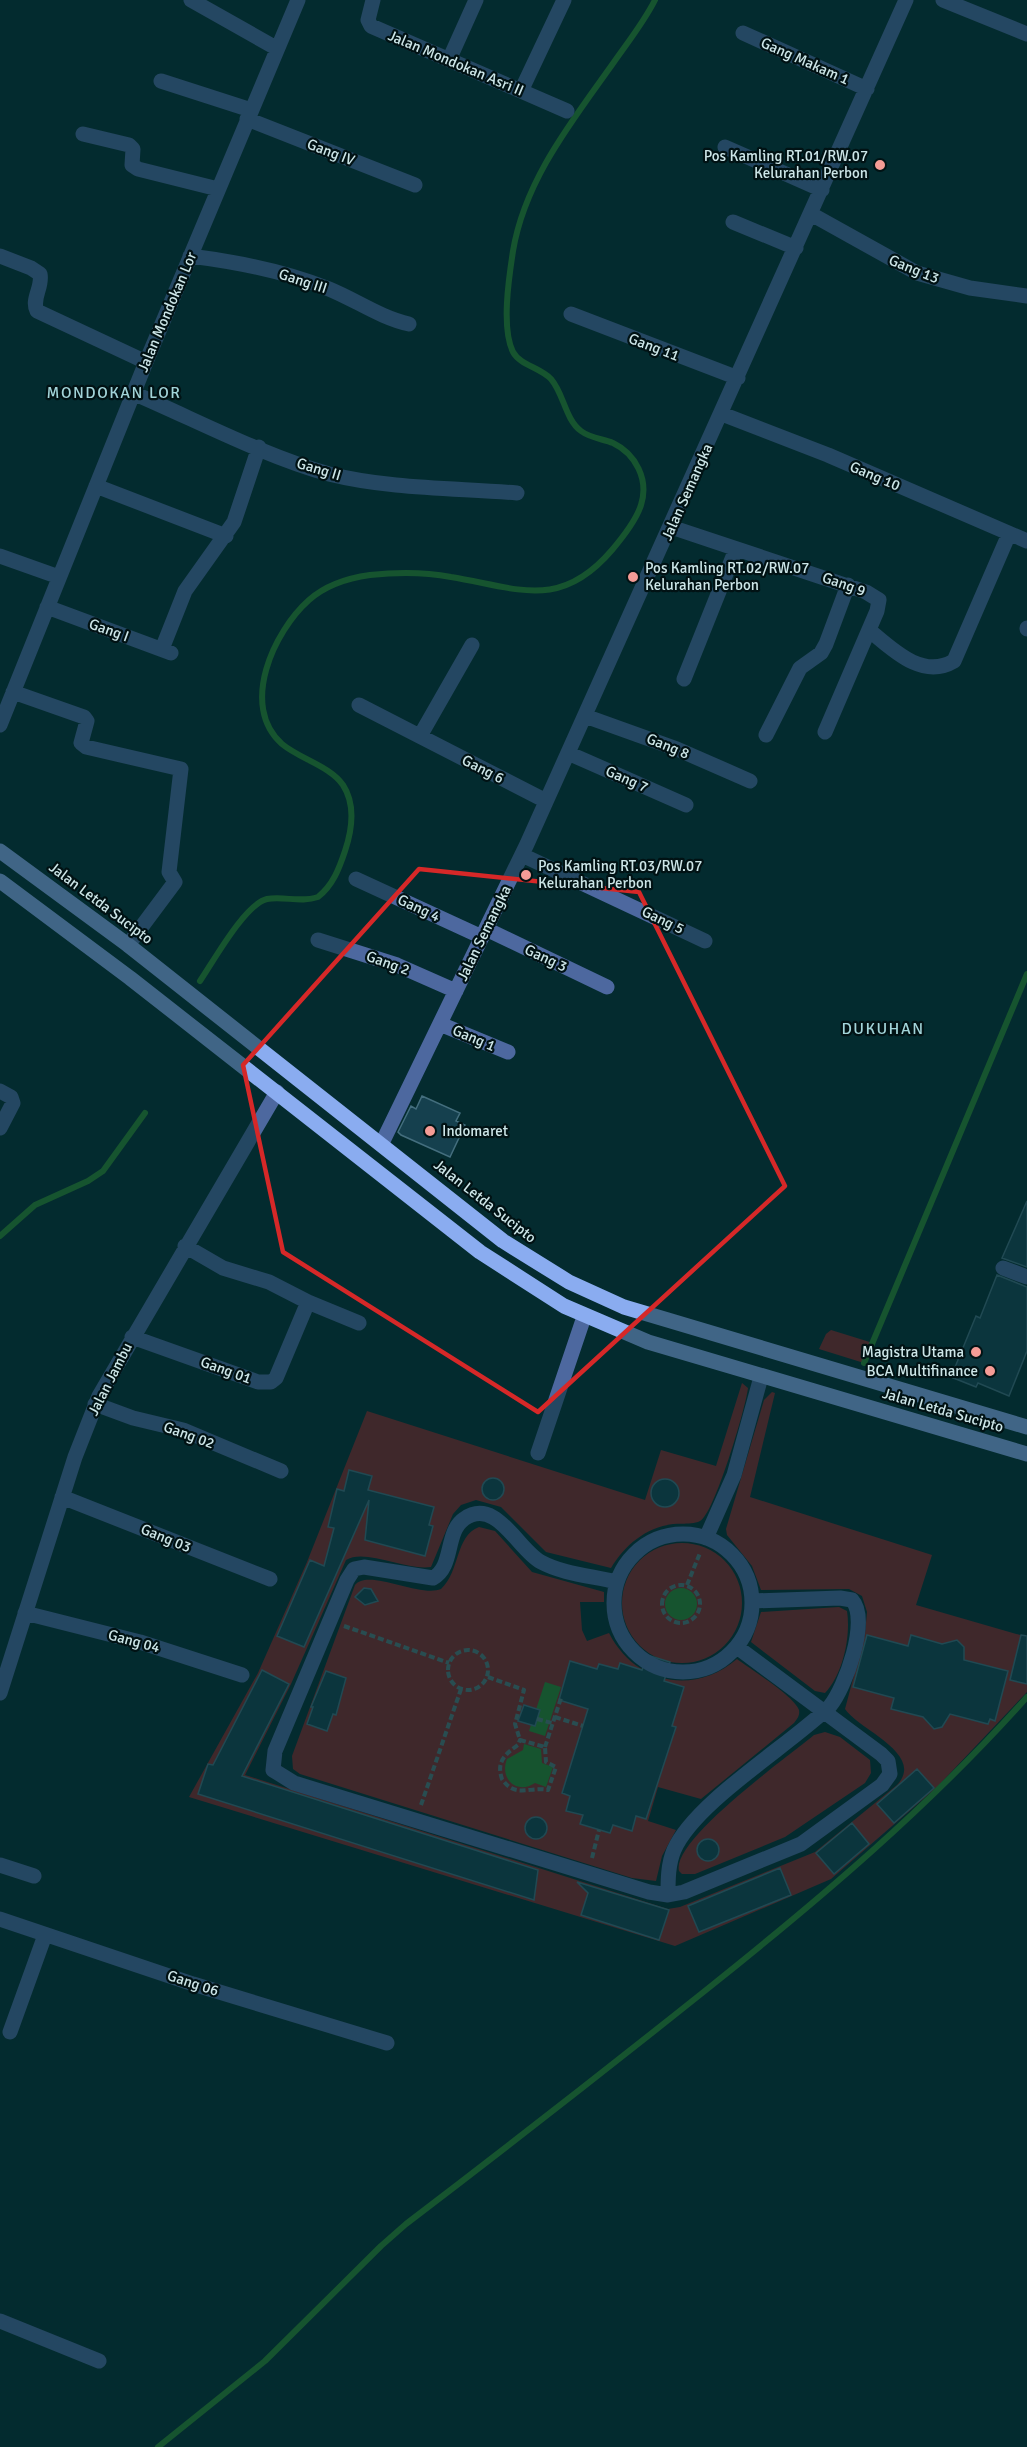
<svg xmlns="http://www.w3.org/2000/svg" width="1027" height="2447" font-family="Signika,sans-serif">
	<rect width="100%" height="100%" fill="#042b2f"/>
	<path fill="#882427" d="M831,1330l42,13 -9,20 -45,-14 7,-15z
		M742,1383l6,5c-2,19 -34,127 -48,133 -8,4 -19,2 -27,3 -28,4 -48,21 -62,44l-65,-16 -45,-45 -25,-7 -15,5 -8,9 -22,53c-24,4 -66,-19 -85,-7l-55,124 -46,91 423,134 12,-2 135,-55 82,-67c29,-31 -38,-55 -52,-76l20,-75 2,-22 -5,-16 -13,-7 -88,1 -9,-24 -25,-31 -1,-6 38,-129 8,-8 3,1 -25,104 182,58 -16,50 111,32v55l-90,95 -106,92 -156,67 -486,-149 69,-124 49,-111 60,-151 278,89 16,-50 55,16z
		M479,1527l16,4 37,41 72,20v10h-24l2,28 5,11 22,-8c26,51 85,63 128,26 13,10 57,37 62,51 1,6 -2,9 -5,13l-93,76 -43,-12 -10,34 28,9 -14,26 -6,25 -24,-3 -332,-104 -7,-5 -1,-13 63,-171c13,-17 65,13 86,4 19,-17 14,-53 38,-62z
		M622 1603a60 60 0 1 1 120 0a60 60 0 1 1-120 0Z
		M839,1607l8,4c4,25 -4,63 -22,82l-10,-2 -64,-49 10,-30z
		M825,1732l15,5 30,23 1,13 -6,10 -80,54 -90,37h-13l-3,-3c-8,-31 110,-115 135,-136z"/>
	<path fill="#2e852f" d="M665 1604a16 16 0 1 1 32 0a16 16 0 1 1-32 0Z
		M545,1682l16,5 -16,49 -16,-5z
		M524,1744l17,5 1,14 11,4 -7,20 -11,-4c-18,12 -36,-4 -28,-24l16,-9z"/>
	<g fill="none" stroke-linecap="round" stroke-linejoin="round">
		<path stroke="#2e852f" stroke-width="6" d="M200,981c13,-19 45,-77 67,-82 17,-3 34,4 51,-2 15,-12 21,-28 27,-46 7,-21 11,-46 -2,-66 -13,-19 -43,-26 -61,-41 -43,-38 -8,-113 27,-144 17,-15 39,-22 61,-25 27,-3 55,-3 81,2 67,11 109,34 161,-27 11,-13 24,-29 29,-45 8,-25 -5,-51 -28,-62 -10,-4 -23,-5 -32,-12 -16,-12 -17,-37 -30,-52 -10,-11 -31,-14 -38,-27 -12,-24 -4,-75 0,-101 12,-72 60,-131 101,-189 14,-20 30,-40 41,-62
			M0,1236l35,-31 53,-24 15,-10 42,-58
			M864,1363l163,-389
			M158,2447l107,-86 116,-115 25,-22c101,-77 201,-155 300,-234 114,-91 224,-184 321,-293"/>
	</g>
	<path fill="#15404e" stroke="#446e7e" stroke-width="1.5" d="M422,1096l38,17 -4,8 9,4 -15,32 -49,-22 -3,-3 13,-26 5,3z
		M1027,1201v66l-25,-9z
		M997,1275l30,12v64l-18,45 -31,-13 -2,4 -25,-10 25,-61 4,2z
		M349,1470l23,6 -4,14 66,17 -5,18 4,1 -8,30 -60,-16 4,-40 -65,147 -27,-11 33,-76 14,6 10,-38 -6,-1 9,-38 7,2z
		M482 1489a11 11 0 1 1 22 0a11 11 0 1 1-22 0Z
		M651 1493a14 14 0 1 1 28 0a14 14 0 1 1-28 0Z
		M364,1588l7,1 7,12 -13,4 -10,-8z
		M867,1635l41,11 3,-11 31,9 15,-4 7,7v13l44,11 -13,50 -5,-2 -2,5 -38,-10 -8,13 -8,2 -11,-12 -32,-8 3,-11 -41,-11z
		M1021,1635l6,1v48l-17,-4z
		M647,1655l23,7 -6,19 20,6 -12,39 4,1 -30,92 -10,-3 -4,15 -19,-6 -3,8 -30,-9 3,-9 -17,-4 4,-15 -8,-3 26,-84 -29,-9 11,-39 27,8 2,-5 19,5 2,-6 22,7z
		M262,1670l27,14 -47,92 296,94 -4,30 -336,-106 10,-30 5,1z
		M326,1671l20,7 -10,37 -3,-1 -6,17 -20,-7 6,-17h-2z
		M524,1705l16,5 -5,16 -17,-5z
		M917,1769l17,19 -40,35 -17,-19z
		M525 1828a11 11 0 1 1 22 0a11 11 0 1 1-22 0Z
		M852,1823l17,21 -35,30 -18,-21z
		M697 1850a11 11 0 1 1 22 0a11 11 0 1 1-22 0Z
		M780,1868l11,27 -92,37 -11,-26z
		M577,1882l92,28 -10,30 -78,-25 7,-22z"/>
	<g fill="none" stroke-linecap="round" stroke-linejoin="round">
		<path stroke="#56777b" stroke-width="4" stroke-dasharray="6 3" stroke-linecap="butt" d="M662 1604a19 19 0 1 1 38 0a19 19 0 1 1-38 0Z
			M687,1585l13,-32
			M344,1626l105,37
			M448 1670a20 20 0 1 1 40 0a20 20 0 1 1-40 0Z
			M488,1677l36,13 -9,34 5,16
			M555,1717l28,9
			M537,1719l15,4
			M520,1740l25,7 1,15 10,5 -8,23c-18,-4 -33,9 -46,-11 -6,-17 3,-25 16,-34z
			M545,1747l16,-49
			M421,1805l40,-116
			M592,1858l7,-28"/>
		<path stroke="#4d689f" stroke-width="15" d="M191,0l85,48
			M373,0l-5,20 3,6 196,85
			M943,0l84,34
			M743,33l124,56
			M449,60l27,-60
			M161,81l90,29
			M521,91l43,-91
			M247,119l168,66
			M83,134l46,11 4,4 -1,16 6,4 80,20
			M725,147l97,43
			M811,214l106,59 53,15 57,8
			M733,222l63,26
			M0,256l31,12 9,6c3,13 -9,25 -3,37l109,51
			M190,256c48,6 95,15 139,33 27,11 52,29 80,35
			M571,314l167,64
			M133,393c61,26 133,64 196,81 60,15 126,14 188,19
			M722,414l106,41 199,86
			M96,486l130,50
			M671,527l195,65 13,8 -2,11 -52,121
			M0,556l59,21
			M47,607l124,46
			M1027,629v-1
			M869,630c23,19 53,50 85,31l55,-127
			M162,649l23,-58 49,-69 25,-75
			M684,679l52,-130
			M13,692l71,25 3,4 -6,22 5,4 95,22 -12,103 6,10 -47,63
			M359,705l187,96
			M585,716l92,33 73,32
			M0,725l146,-363 152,-362
			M766,735l34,-67 21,-15 5,-9 22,-59
			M420,736l52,-91
			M568,753l118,52
			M522,855l183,86
			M356,879l126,58
			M486,929l121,58
			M318,940l79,25 59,26
			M440,1024l68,28
			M0,1091l11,6 2,6 -13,25
			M382,1143l145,-299 379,-844
			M185,1246l38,22 46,14 39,20 51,21
			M1003,1268l24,9
			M132,1337l126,45h13l5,-4 32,-76
			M95,1404l38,14 50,12 98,41
			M538,1453l46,-136
			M62,1497l208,82
			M614 1603a69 69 0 1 1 138 0a69 69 0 1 1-138 0Z
			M706,1538l28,-63 27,-98
			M616,1582c-24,-6 -53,-8 -75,-20 -23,-12 -45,-66 -77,-43 -19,13 -10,48 -31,59l-69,-11 -10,2 -7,11 -72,171 -2,19 21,13 355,109 19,3 16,-3 117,-48 81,-59 8,-11 -2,-13 -7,-7 -144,-107
			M25,1613l115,29 102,33
			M0,1693l75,-236 24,-61 178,-304
			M0,1865l34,11
			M668,1895c0,-15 0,-31 6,-45 21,-48 116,-105 156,-144 15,-18 40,-86 22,-106l-12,-2 -88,3
			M0,1919l193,65 194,59
			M10,2032l35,-97
			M0,2321l99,40"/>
		<path stroke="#8aacf0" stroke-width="15" d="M0,851l128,94 375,296 66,41 55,25 403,120
			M0,881l130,97 350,274 84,54 84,36 379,112"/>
	</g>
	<path d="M0 0H1027V2447H0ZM419,869l220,23 146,294 -247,226 -255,-160 -40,-187z" fill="#042b2f" fill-opacity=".55" fill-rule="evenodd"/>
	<path fill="none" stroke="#d62828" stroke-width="4.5" stroke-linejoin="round" d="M419,869l220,23 146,294 -247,226 -255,-160 -40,-187z"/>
	<g fill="#f59c96" stroke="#011214" stroke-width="2">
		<circle cx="880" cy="165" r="6"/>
		<circle cx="633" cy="577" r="6"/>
		<circle cx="526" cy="875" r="6"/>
		<circle cx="430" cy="1131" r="6"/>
		<circle cx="976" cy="1352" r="6"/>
		<circle cx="990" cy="1371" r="6"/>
	</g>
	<g text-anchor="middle" stroke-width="4.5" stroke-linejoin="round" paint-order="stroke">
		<g font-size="15" fill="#cde6e8" stroke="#011214">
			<text transform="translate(805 61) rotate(24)" y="5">Gang Makam 1</text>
			<text transform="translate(456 63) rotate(23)" y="5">Jalan Mondokan Asri II</text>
			<text transform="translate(331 152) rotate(21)" y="5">Gang IV</text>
			<text transform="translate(914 269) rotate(22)" y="5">Gang 13</text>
			<text transform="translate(303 281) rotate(18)" y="5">Gang III</text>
			<text transform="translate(167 312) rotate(-67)" y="5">Jalan Mondokan Lor</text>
			<text transform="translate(654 347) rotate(21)" y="5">Gang 11</text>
			<text transform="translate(319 469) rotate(17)" y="5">Gang II</text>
			<text transform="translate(875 476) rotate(23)" y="5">Gang 10</text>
			<text transform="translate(687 492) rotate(-66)" y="5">Jalan Semangka</text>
			<text transform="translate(844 584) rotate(19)" y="5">Gang 9</text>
			<text transform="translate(109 630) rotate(20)" y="5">Gang I</text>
			<text transform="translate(668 746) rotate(22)" y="5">Gang 8</text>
			<text transform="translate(483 769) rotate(27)" y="5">Gang 6</text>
			<text transform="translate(627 779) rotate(24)" y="5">Gang 7</text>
			<text transform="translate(101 903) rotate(37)" y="5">Jalan Letda Sucipto</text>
			<text transform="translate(419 908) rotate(25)" y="5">Gang 4</text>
			<text transform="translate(663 920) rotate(26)" y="5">Gang 5</text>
			<text transform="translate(484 933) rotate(-64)" y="5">Jalan Semangka</text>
			<text transform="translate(546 958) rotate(25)" y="5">Gang 3</text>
			<text transform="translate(388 963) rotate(20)" y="5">Gang 2</text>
			<text transform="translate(474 1038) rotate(23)" y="5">Gang 1</text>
			<text transform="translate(485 1201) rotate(38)" y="5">Jalan Letda Sucipto</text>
			<text transform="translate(226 1370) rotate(20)" y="5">Gang 01</text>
			<text transform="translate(110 1379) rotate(-63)" y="5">Jalan Jambu</text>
			<text transform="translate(943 1410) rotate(16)" y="5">Jalan Letda Sucipto</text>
			<text transform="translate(189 1435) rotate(20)" y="5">Gang 02</text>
			<text transform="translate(166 1538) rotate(22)" y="5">Gang 03</text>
			<text transform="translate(134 1641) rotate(15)" y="5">Gang 04</text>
			<text transform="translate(193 1983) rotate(18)" y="5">Gang 06</text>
		</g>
		<g font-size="15" fill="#cde6e8" stroke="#011214" text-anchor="end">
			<text x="868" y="161">Pos Kamling RT.01/RW.07<tspan x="868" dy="17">Kelurahan Perbon</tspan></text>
			<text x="645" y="573" text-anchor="start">Pos Kamling RT.02/RW.07<tspan x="645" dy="17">Kelurahan Perbon</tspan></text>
			<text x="538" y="871" text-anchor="start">Pos Kamling RT.03/RW.07<tspan x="538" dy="17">Kelurahan Perbon</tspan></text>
			<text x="442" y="1136" text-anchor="start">Indomaret</text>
			<text x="964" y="1357">Magistra Utama</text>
			<text x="978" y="1376">BCA Multifinance</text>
		</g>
		<g font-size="16" letter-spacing="1.5" fill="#a2d4d9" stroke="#011214">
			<text x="114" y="398">MONDOKAN LOR</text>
			<text x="883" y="1034">DUKUHAN</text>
		</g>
	</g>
</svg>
